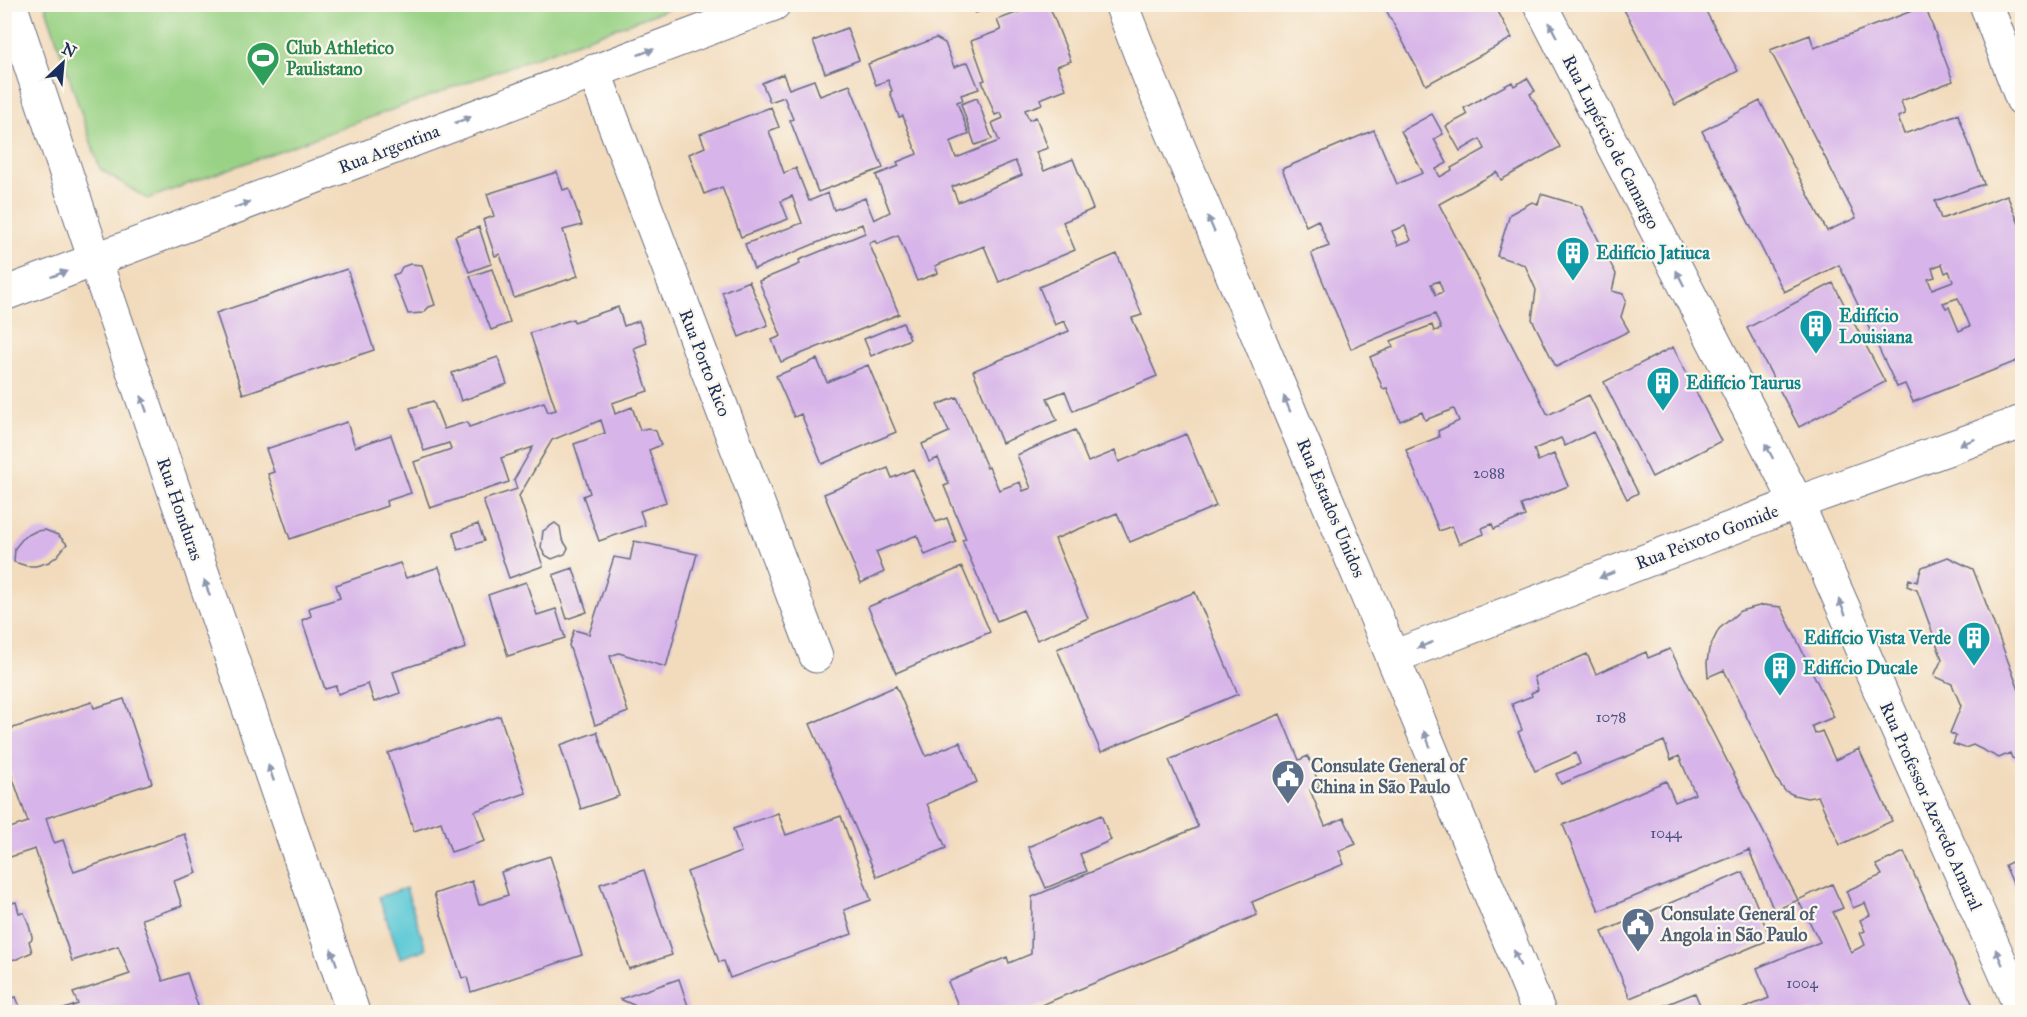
<svg xmlns="http://www.w3.org/2000/svg" width="2027" height="1017" font-family="'IM FELL Great Primer',serif">
	<rect width="100%" height="100%" fill="#fbf7ec"/>
	<filter id="ink" filterUnits="userSpaceOnUse"><feTurbulence type="fractalNoise" baseFrequency=".0167" numOctaves="2"/><feDisplacementMap in="SourceGraphic" scale="12" xChannelSelector="R" yChannelSelector="G"/><feConvolveMatrix kernelMatrix="1 2 1 2 8 2 1 2 1" color-interpolation-filters="sRGB"/></filter>
	<filter id="wash" filterUnits="userSpaceOnUse"><feTurbulence type="fractalNoise" baseFrequency=".008" numOctaves="4" result="noise"/><feDisplacementMap in="SourceGraphic" scale="24" xChannelSelector="R" yChannelSelector="G"/><feGaussianBlur stdDeviation="1.35" result="paint"/><feColorMatrix in="noise" values="0 0 0 0 0 0 0 0 0 0 0 0 0 0 0 0 0 1.4 0 .05"/><feComposite in="paint" operator="in"/></filter>
	<g filter="url(#wash)">
		<rect width="100%" height="100%" fill="#f2dbbd"/>
		<path fill="#99d285" stroke="#5a8072" stroke-width="1.5" d="M45,5v-1l634,1 -532,194 -47,-30z"/>
		<path fill="#5dc9d6" stroke="#3c7c9a" stroke-width="1.5" d="M406,888l20,61 -26,9 -21,-61z"/>
		<g id="blocks">
			<path fill="#d7b4e9" fill-rule="evenodd" d="M973,4h27v1l-25,8z
				M1383,4h111l18,34 -86,47z
				M1621,4h81l36,67 -63,34z
				M1038,5h11l22,56 -14,5 9,23 -26,10 2,5 -17,6 4,10 7,-3 12,31 -12,4 8,19 29,-12 20,50 -30,13 12,28 -76,32 -15,-36 -49,20 3,7 -21,8 -19,-46 -21,9 -2,-3 -6,2 30,71 -118,48 -9,-22 9,-4 -22,-55 41,-17 -1,-4 66,-27 -3,-9 -108,45 -9,-25 57,-21 -10,-27 -11,5 7,18 -47,18 -19,-50 -18,7 -15,-40 16,-7 -5,-13 71,-27 8,20 -10,4 15,42 12,-5 13,33 19,-8 6,17 31,-12 9,22 16,-8 -14,-37 23,-9 -2,-4 20,-8 -14,-38 -4,1 -9,-25 2,-1 -4,-11 -12,5 -8,-21 68,-26 9,5 9,24 14,-5 11,27 -18,6 2,5 -6,2 12,32 -19,8 6,16 43,-17 -7,-18 11,-5 -2,-5 -6,2 -13,-34 3,-1 -14,-39 30,-11 -4,-10zM1015,161l7,14 -64,27 -6,-15z
				M1925,6l28,75 -52,20 4,13 -7,3 6,17 54,-20 26,70 -49,17 6,18 66,-24 15,36v128l-109,43 -8,-18 -8,3 -58,-122 -55,27 -82,-161 58,-30 67,130 29,-13 -86,-168 40,-15 4,13zM1942,264l3,9 4,-2 4,10 -21,8 -4,-10 7,-2 -3,-9zM1958,298l12,28 -11,5 -10,-24 -3,1 -3,-5z
				M847,28l12,32 -34,13 -12,-32z
				M783,74l6,15 25,-9 6,16 30,-11 33,83 -65,24 -28,-72 3,-1 -9,-22 -14,5 -8,-19z
				M1527,78l8,13 -5,3 30,53 -59,33 -4,-8 -58,32 109,211 41,-20 49,98 -11,6 -34,-67 -28,14 -4,-8 -27,11 4,12 16,-7 14,32 -47,19 4,11 -31,13 -2,-5 -10,4 2,6 -25,10 -7,-18 -13,5 -33,-81 33,-13 -1,-6 21,-10 -5,-12 -29,11 -3,-8 -22,9 -13,-33 -4,1 -13,-32 23,-10 -2,-6 41,-16 2,6 7,-2 -6,-15 -84,35 -40,-96 18,-7 -11,-26 -12,6 -24,-57 92,-39 23,54 26,-11 -22,-42 31,-17 11,20 -9,5 13,24 -11,6 4,8 12,-7 -1,-2 34,-19 -5,-10 -20,12 -14,-25 21,-11 -3,-7 48,-26 2,4zM1405,226l6,14 -13,5 -6,-14zM1439,281l4,11 -7,3 -5,-11z
				M977,98l15,41 -17,6 -14,-41z
				M557,172l6,18 6,-2 13,37 -19,5 15,46 -64,22 -14,-44 -5,2 -12,-36 11,-4 -7,-22z
				M1541,194l40,12 35,68 -4,17 11,3 3,6 -5,17 8,14 -73,36 -24,-48 4,-29 -11,-25 -28,-9 13,-42 22,-12 6,2z
				M479,227l12,37 -22,8 -14,-36z
				M1117,254l25,61 -10,3 25,58 -84,35 -8,-20 -18,7 10,22 -55,23 -29,-72 96,-40 -5,-10 -9,4 -16,-38z
				M410,264l12,1 13,40 -6,2 -6,6 -15,1 -15,-39 6,-2 3,-6z
				M347,269l27,81 -131,44 -27,-81z
				M492,269l18,54 -19,7 -21,-54z
				M749,281l19,44 -29,12 -17,-45z
				M1833,283l52,99 -86,45 -52,-99z
				M618,307l6,19 15,-5 8,22 -13,5 14,43 -36,12 3,11 17,-7 8,23 8,-2 8,3 5,14 -12,5 17,52 -26,9 5,14 -46,16 -16,-45 7,-3 -16,-49 31,-11 -4,-13 -49,20 -33,56 24,70 -34,12 -26,-78 34,-11 -3,-9 19,-33 -32,11 8,24 -79,26 -16,-46 37,-13 -2,-6 -25,8 -14,-43 23,-7 11,28 23,-7 2,5 75,-25 4,10 8,-2 -26,-77 43,-14 1,3z
				M903,323l7,16 -39,17 -7,-17z
				M1673,347l48,94 -69,36 -48,-95z
				M498,357l9,27 -46,17 -9,-28z
				M817,359l10,23 41,-17 28,67 -74,32 -21,-50 -7,3 -18,-41z
				M957,397l30,71 2,-1 10,23 21,-8 3,9 8,-3 -14,-33 58,-25 13,32 27,-11 4,11 67,-28 30,72 -86,36 -13,-29 -62,26 33,79 -51,22 -14,-30 -26,11 -35,-81 4,-1 -22,-53 5,-2 -11,-26 -9,4 -7,-18 27,-12 -12,-27z
				M347,422l8,25 36,-12 20,58 -25,8 1,5 -97,33 -22,-65 6,-2 -8,-23z
				M888,468l4,10 21,-9 23,53 11,-4 9,24 -31,13 -8,-20 -41,17 8,20 -23,11 -37,-89z
				M555,523l5,4 2,12 6,9 -3,6 -13,5 -7,-4 -4,-7 2,-17z
				M478,524l6,17 -26,9 -5,-17z
				M45,530l13,5 9,9 -10,12 -8,6 -13,4h-9l-13,-4 1,-14 9,-11 12,-6z
				M634,541l63,13 -31,113 -47,-14 -9,3 18,56 -33,13 -26,-80 5,-15 15,4 25,-77 16,3z
				M1948,557l25,12 49,129 -3,2 3,9v51l-2,1 -8,-3 -2,-5 -11,5 -26,-13 -8,3 -12,-4 3,-8 -6,-3 11,-27 -9,-22 -18,-8 8,-17 -25,-69 -10,-4 2,-7 8,3 5,-15z
				M400,563l6,15 33,-11 27,81 -73,24 7,21 -26,9 -6,-18 -30,10 -2,-8 -11,3 -23,-69 9,-4 -2,-8 31,-10 -4,-13z
				M962,567l28,65 -94,41 -28,-66z
				M573,568l14,44 -20,7 -14,-44z
				M526,582l11,33 19,-6 9,29 -57,18 -20,-61z
				M1195,592l43,102 -137,58 -44,-103z
				M1763,605l18,2 53,110 -22,9 3,8 7,-3 13,29 24,-11 33,72 -52,24 -22,-49 -11,2 -13,-3 -9,-4 -8,-11 -53,-110 -16,7 -1,-14 2,-14 10,-20 21,-18z
				M1670,649l47,92 81,159 -24,11 -25,-61 -150,61 -36,-86 103,-44 9,21 20,-8 -16,-38 -8,4 -7,-19 -103,43 -5,-10 24,-10 -4,-11 -41,18 -17,-39 4,-2 -10,-26 20,-8 -1,-3 7,-3 -4,-13 53,-23 9,20 50,-22 2,6z
				M896,686l30,70 34,-14 17,40 -50,22 19,44 -69,29 -67,-153z
				M124,699l28,84 -106,35 8,25 9,-3 11,32 111,-38 12,39 -23,8 8,25 -40,13 21,62 24,-8 13,39h-144l22,-8 -5,-11 57,-19 -12,-28 -46,15 -37,-112 -31,10v-29l24,-8 -24,-69v-22l88,-29 2,6z
				M1280,714l19,46 9,-4 12,30 -10,4 15,36 19,-8 12,26 -17,7 5,13 -92,38 5,13 -232,97h-64l-13,-30 59,-25 2,6 22,-9 1,-57 166,-70 -29,-67z
				M500,716l26,77 -51,18 10,30 -34,11 -10,-30 -27,9 -26,-78z
				M597,732l22,64 -38,13 -21,-64z
				M778,813l8,22 55,-19 30,84 -27,10 8,24 -122,44 -6,-17 -5,1 -32,-90 54,-20 -8,-23z
				M1101,815l10,25 -31,14 7,17 -41,17 -18,-41z
				M1904,852l72,160h-241l34,-14 -12,-30 63,-26 -22,-42 34,-16 11,24 -10,4 18,40 14,-7 -5,-12 5,-2 -5,-11 10,-5 -5,-12 -12,5 -7,-17 36,-16 -6,-10z
				M550,856l32,99 -111,37 -4,-15 -5,1 -28,-84 38,-13 7,24 29,-10 -7,-23z
				M2022,857v47l-17,-39z
				M644,870l28,85 -43,14 -29,-85z
				M1743,872l28,67 -141,59 -28,-66z
				M16,902l3,11h5l4,9 4,14v3l-3,2 3,11 -15,7 -11,1 -2,-5v-50z
				M679,979l11,33h-41l-29,-13z
				M1695,993l8,19h-55z
				M16,997l6,15h-18v-12z"/>
		</g>
	</g>
	<g filter="url(#ink)">
		<use href="#blocks" fill-opacity="0" stroke="#666b7f" stroke-width="1.5"/>
		<g fill="none" stroke-linecap="round" stroke-linejoin="round">
			<g stroke="#666b7f" stroke-width="35">
				<path id="street" d="M10,4l85,256 258,752
					M1540,4l257,499 225,508
					M1986,4l36,95
					M594,71l222,585
					M1393,657l404,-154 225,-81"/>
			</g>
			<g stroke="#666b7f" stroke-width="35">
				<path id="secondary" d="M1121,4l29,75 222,528 167,405
					M4,294l770,-290"/>
			</g>
			<use href="#street" stroke="#fff" stroke-width="33"/>
			<use href="#secondary" stroke="#fff" stroke-width="33"/>
		</g>
		<defs><path id="oneway-solid" d="M-6-.8H1V-3.2L6.5 0L1 3.2V.8H-6Z" transform="scale(1.5)"/></defs>
		<g fill="#8d97ae">
			<use href="#oneway-solid" transform="translate(1553 30) rotate(-117)"/>
			<use href="#oneway-solid" transform="translate(646 52) rotate(-20)"/>
			<use href="#oneway-solid" transform="translate(463 120) rotate(-21)"/>
			<use href="#oneway-solid" transform="translate(242 205) rotate(-21)"/>
			<use href="#oneway-solid" transform="translate(1211 224) rotate(-113)"/>
			<use href="#oneway-solid" transform="translate(59 274) rotate(-20)"/>
			<use href="#oneway-solid" transform="translate(1680 278) rotate(-117)"/>
			<use href="#oneway-solid" transform="translate(144 404) rotate(-109)"/>
			<use href="#oneway-solid" transform="translate(1287 404) rotate(-113)"/>
			<use href="#oneway-solid" transform="translate(1967 442) rotate(160)"/>
			<use href="#oneway-solid" transform="translate(1769 451) rotate(-118)"/>
			<use href="#oneway-solid" transform="translate(1607 575) rotate(159)"/>
			<use href="#oneway-solid" transform="translate(207 588) rotate(-109)"/>
			<use href="#oneway-solid" transform="translate(1842 607) rotate(-114)"/>
			<use href="#oneway-solid" transform="translate(1425 645) rotate(159)"/>
			<use href="#oneway-solid" transform="translate(1427 739) rotate(-112)"/>
			<use href="#oneway-solid" transform="translate(271 773) rotate(-109)"/>
			<use href="#oneway-solid" transform="translate(334 957) rotate(-109)"/>
			<use href="#oneway-solid" transform="translate(1999 957) rotate(-114)"/>
			<use href="#oneway-solid" transform="translate(1517 958) rotate(-112)"/>
		</g>
	</g>
	<defs>
		<g id="stadium-pin" transform="scale(1.725)"><path d="M0 17L-7.5 6A9.5 9.5 0 1 1 7.5 6Z" fill="#2e9e5b" stroke="#fbf7ec"/><path d="M0-5a6.5 5 0 1 0 0 10a6.5 5 0 1 0 0-10ZM-3.5-1.8h7v3.6h-7Z" fill="#fff"/></g>
		<g id="building-pin" transform="scale(1.725)"><path d="M0 17L-7.5 6A9.5 9.5 0 1 1 7.5 6Z" fill="#0f9aa8" stroke="#fbf7ec"/><path d="M-4-6H4V6H1V3H-1V6H-4ZM-2.5-4.3h1.7v1.8h-1.7ZM.8-4.3h1.7v1.8H.8ZM-2.5-1h1.7V.8h-1.7ZM.8-1h1.7V.8H.8Z" fill="#fff"/></g>
		<g id="civic-pin" transform="scale(1.725)"><path d="M0 17L-7.5 6A9.5 9.5 0 1 1 7.5 6Z" fill="#5c6f8a" stroke="#fbf7ec"/><path d="M-.6-6.5H3V-4.5H.6V-3L4-1V1h2V6H-6V1h2V-1L-.6-3ZM-1.2 2.5V6h2.4V2.5Z" fill="#fff"/></g>
	</defs>
	<g fill-rule="evenodd">
		<use href="#stadium-pin" x="263" y="58"/>
		<use href="#building-pin" x="1573" y="253"/>
		<use href="#building-pin" x="1816" y="326"/>
		<use href="#building-pin" x="1663" y="383"/>
		<use href="#building-pin" x="1974" y="638"/>
		<use href="#building-pin" x="1780" y="668"/>
		<use href="#civic-pin" x="1288" y="776"/>
		<use href="#civic-pin" x="1638" y="924"/>
	</g>
	<g text-anchor="middle" stroke-width="4.5" stroke-linejoin="round" paint-order="stroke">
		<g font-size="15" fill="#4a5081">
			<text x="1489" y="478">2088</text>
			<text x="1611" y="722">1078</text>
			<text x="1666" y="838">1044</text>
			<text x="1802" y="988">1004</text>
		</g>
		<g font-size="18" font-weight="bold" fill="#27864d" stroke="#fbf7ec" text-anchor="start">
			<text x="286" y="54">Club Athletico<tspan x="286" dy="21">Paulistano</tspan></text>
		</g>
		<g font-size="18" fill="#1b2f5e" stroke="#fbf7ec">
			<text transform="translate(1611 142) rotate(63)" y="6">Rua Lupércio de Camargo</text>
			<text transform="translate(389 149) rotate(-21)" y="6">Rua Argentina</text>
			<text transform="translate(705 363) rotate(69)" y="6">Rua Porto Rico</text>
			<text transform="translate(1331 508) rotate(67)" y="6">Rua Estados Unidos</text>
			<text transform="translate(180 509) rotate(71)" y="6">Rua Honduras</text>
			<text transform="translate(1707 537) rotate(-21)" y="6">Rua Peixoto Gomide</text>
			<text transform="translate(1931 806) rotate(66)" y="6">Rua Professor Azevedo Amaral</text>
		</g>
		<g font-size="18" font-weight="bold" fill="#0d838f" stroke="#fbf7ec" text-anchor="start">
			<text x="1596" y="259">Edifício Jatiuca</text>
			<text x="1839" y="322">Edifício<tspan x="1839" dy="21">Louisiana</tspan></text>
			<text x="1686" y="389">Edifício Taurus</text>
			<text x="1951" y="644" text-anchor="end">Edifício Vista Verde</text>
			<text x="1803" y="674">Edifício Ducale</text>
		</g>
		<g font-size="18" font-weight="bold" fill="#4e5e75" stroke="#fbf7ec" text-anchor="start">
			<text x="1311" y="772">Consulate General of<tspan x="1311" dy="21">China in São Paulo</tspan></text>
			<text x="1661" y="920">Consulate General of<tspan x="1661" dy="21">Angola in São Paulo</tspan></text>
		</g>
	</g>
	<rect width="2027" height="1017" fill="none" stroke="#fbf7ec" stroke-width="24"/>
	<g transform="translate(63 63) rotate(26)" stroke="#fbf7ec" stroke-width="4.5" paint-order="stroke">
	<path d="M0-4.5L10 22L0 15L-10 22Z" fill="#1b2f5e"/>
	<text y="-9" font-size="16" font-weight="bold" text-anchor="middle" fill="#1b2f5e">N</text>
	</g>
</svg>
